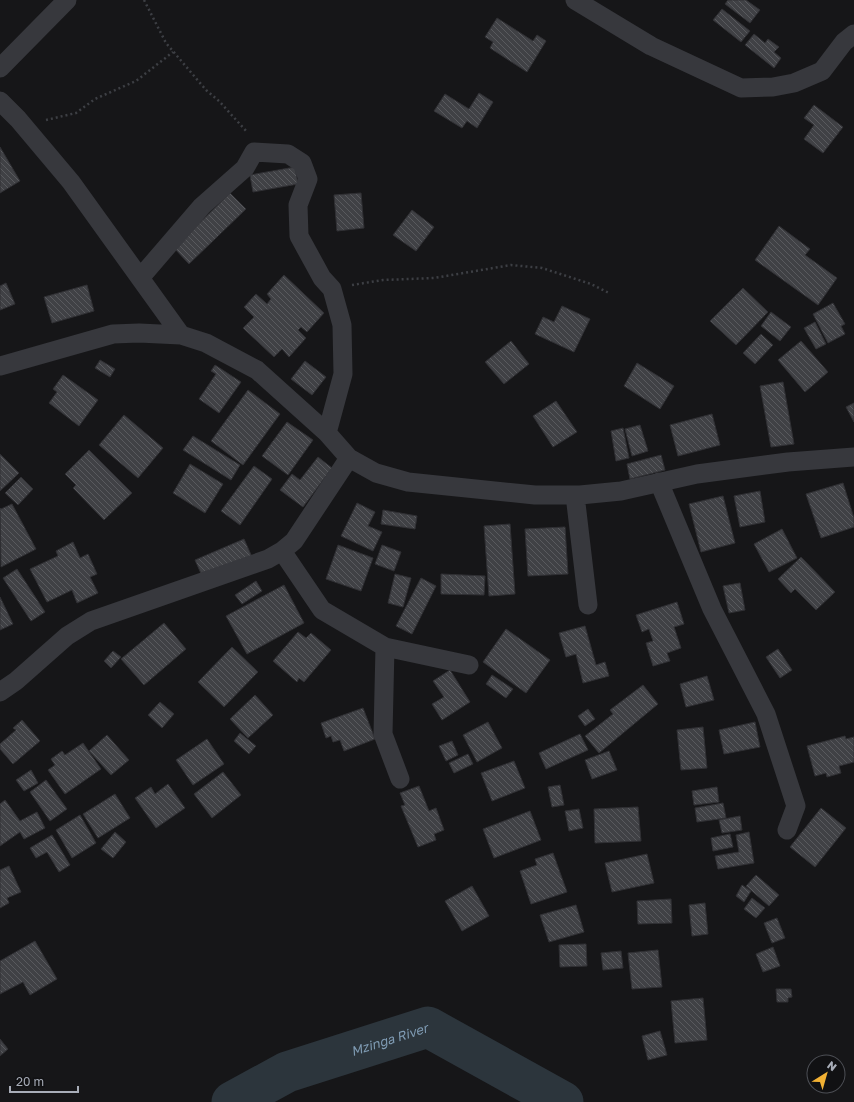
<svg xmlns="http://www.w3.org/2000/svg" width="854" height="1102" font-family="'Golos Text',sans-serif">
	<defs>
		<pattern id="building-back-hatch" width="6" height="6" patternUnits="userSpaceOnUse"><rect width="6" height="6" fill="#404145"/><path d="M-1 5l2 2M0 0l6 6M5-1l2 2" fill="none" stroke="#595a5e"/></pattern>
	</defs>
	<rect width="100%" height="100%" fill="#161618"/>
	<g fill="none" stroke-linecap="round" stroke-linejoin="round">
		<path stroke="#2c353c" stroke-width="41" id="s1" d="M232,1102l55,-30 141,-45 135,75"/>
	</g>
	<path fill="url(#building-back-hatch)" stroke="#303034" d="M728,0h18l14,10 -10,13 -25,-19z
		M722,9l28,22 -9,11 -28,-22z
		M497,18l36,23 4,-6 9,6 -19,31 -37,-24 3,-6 -8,-5z
		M754,34l11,9 3,-4 11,8 -5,5 7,6 -7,10 -29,-23z
		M479,93l14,9 -16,26 -10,-7 -5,7 -28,-17 11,-17 24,15z
		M814,105l29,22 -20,26 -19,-14 10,-14 -10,-7z
		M0,147l20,34 -20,12z
		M295,167l3,17 -45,8 -3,-17z
		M230,193l16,16 -57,55 -15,-16z
		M361,193l3,35 -27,3 -3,-36z
		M412,210l22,17 -18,24 -23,-16z
		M779,226l31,23 -5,6 32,23 -19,27 -63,-45z
		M284,275l40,38 -17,19 -6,-5 -3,3 8,8 -17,19 -7,-8 -8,8 -31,-29 11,-11 -10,-10 12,-13 11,10 4,-5 -4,-5z
		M6,283l9,21 -15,6v-24z
		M87,285l7,26 -42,12 -8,-26z
		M743,288l25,24 -32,33 -26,-24z
		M833,303l12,21 -4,2 4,8 -17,9 -15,-29z
		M562,306l28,13 -16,33 -39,-18 8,-17 11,5z
		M771,312l20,15 -11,14 -19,-15z
		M815,322l11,22 -10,5 -12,-21z
		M761,334l12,11 -18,19 -12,-11z
		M511,341l18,23 -25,20 -19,-22z
		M801,341l27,31 -23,20 -27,-32z
		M100,360l15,9 -5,8 -15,-9z
		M305,361l21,16 -14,18 -21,-16z
		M637,363l37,23 -14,23 -36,-23z
		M215,365l26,17 -22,31 -20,-14 17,-25 -5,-3z
		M63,375l35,25 -19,26 -30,-23 8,-11 -4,-3z
		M783,382l11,62 -23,3 -11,-61z
		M248,390l32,24 -37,51 -32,-24z
		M556,401l21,31 -24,15 -20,-31z
		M854,403v19l-8,-15z
		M712,414l8,31 -42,11 -8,-31z
		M124,415l39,33 -25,30 -39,-33z
		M287,422l26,18 -25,35 -26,-19z
		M640,425l8,26 -16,5 -7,-27z
		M623,428l6,30 -13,3 -5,-30z
		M193,436l47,29 -9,15 -48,-30z
		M89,450l43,43 -28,27 -31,-32 3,-3 -11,-11z
		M0,454l19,19 -19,18z
		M661,455l4,15 -35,9 -3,-15z
		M318,457l14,11 -29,39 -23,-17 12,-16 8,6z
		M190,464l33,20 -18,29 -32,-20z
		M254,466l18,13 -32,46 -19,-14z
		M21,477l12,12 -15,16 -13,-12z
		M843,483l11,35v9l-33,11 -15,-44z
		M760,491l5,31 -25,5 -6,-31z
		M723,496l12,47 -34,9 -12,-48z
		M357,503l18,9 -7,14 14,6 -9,19 -32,-15z
		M12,504l24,45 -35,18 -1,-59 1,1z
		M383,510l34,6 -2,13 -34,-5z
		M510,524l5,70 -26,2 -5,-70z
		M565,527l3,47 -40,2 -3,-47z
		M782,529l15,29 -28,14 -15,-28z
		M244,539l8,18 -49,21 -8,-18z
		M73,542l7,16 8,-4 9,20 -7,3 8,16 -21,10 -5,-13 -25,12 -17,-33 28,-13 -2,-5z
		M338,545l35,13 -12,33 -35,-12z
		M382,545l19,7 -7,19 -19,-7z
		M801,557l34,35 -19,18 -21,-21 -4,4 -13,-14z
		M17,569l28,43 -14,9 -28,-43z
		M395,574l16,4 -8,29 -15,-4z
		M441,574l44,2 -1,19 -43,-1z
		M421,578l15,8 -24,48 -16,-8z
		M256,581l6,10 -20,13 -7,-9z
		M740,583l5,27 -16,3 -6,-27z
		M284,585l20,38 -57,31 -21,-38z
		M0,597l13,27 -13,6z
		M677,602l7,22 -10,3 7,21 -14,5 3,8 -17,5 -7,-23 7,-2 -4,-12 -7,3 -6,-17z
		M164,623l22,26 -42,36 -23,-26z
		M585,626l11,39 9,-3 4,14 -26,7 -7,-29 -10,3 -7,-24z
		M506,629l44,31 -24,33 -43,-31z
		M298,632l8,6 5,-5 20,17 -27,32 -5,-4 -2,4 -24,-21z
		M232,647l26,25 -34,35 -26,-25z
		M778,649l14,21 -12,8 -14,-21z
		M113,651l8,6 -10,11 -7,-7z
		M450,670l20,32 -28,18 -10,-16 12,-7 -11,-16z
		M492,675l21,14 -7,9 -20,-14z
		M707,676l7,24 -28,7 -6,-23z
		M643,685l15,19 -59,49 -14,-17 28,-22 -3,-4z
		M255,695l18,20 -25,23 -18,-19z
		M160,702l14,12 -12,14 -14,-13z
		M363,708l12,31 -31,12 -4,-11 -7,2 -2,-6 -5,2 -5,-15z
		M588,709l7,10 -10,7 -7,-10z
		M22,720l18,21 -27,23 -13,-15v-5l16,-14 -3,-2z
		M488,722l14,26 -25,14 -14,-27z
		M755,722l5,25 -36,7 -5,-24z
		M703,727l4,41 -26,2 -4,-40z
		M240,733l16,13 -7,8 -15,-13z
		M580,734l8,16 -42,19 -7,-16z
		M107,735l22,25 -18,15 -22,-24z
		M845,736l1,3 8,-2v25l-15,4 2,7 -14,4 -1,-4 -11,3 -8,-30z
		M207,739l17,25 -31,21 -17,-25z
		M452,741l6,14 -12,6 -7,-15z
		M83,743l18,26 -36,25 -17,-24 7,-5 -4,-6 11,-8 3,4z
		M609,751l8,19 -25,9 -7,-19z
		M468,754l5,10 -19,9 -5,-10z
		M514,761l11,27 -33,13 -11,-28z
		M31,770l7,13 -14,8 -8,-11z
		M223,772l18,23 -29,23 -18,-24z
		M46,780l21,29 -17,12 -20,-29z
		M168,784l17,24 -29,20 -21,-30 16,-11 4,7z
		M560,785l4,20 -12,2 -4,-20z
		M419,786l10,25 7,-3 8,22 -10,4 2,6 -18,7 -17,-41 4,-1 -5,-12z
		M717,787l2,15 -25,3 -2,-14z
		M115,794l15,24 -32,20 -15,-24z
		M5,800l15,21 17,-9 8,16 -21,11 -4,-7 -20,14v-42z
		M723,803l3,15 -29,4 -2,-14z
		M638,807l3,34 -46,2 -1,-34z
		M821,808l25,20 -31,39 -25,-20z
		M579,809l4,19 -14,3 -4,-20z
		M530,811l11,29 -47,18 -11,-29z
		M80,815l16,28 -24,15 -16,-28z
		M740,816l2,14 -20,3 -3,-13z
		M115,832l11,10 -13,16 -12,-9z
		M749,832l5,31 -36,6 -3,-13 24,-4 -3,-17z
		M730,834l3,13 -20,4 -2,-13z
		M52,835l18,30 -11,7 -12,-20 -11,6 -6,-10z
		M553,853l14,39 -36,12 -11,-33 17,-6 -2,-6z
		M647,854l7,29 -42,9 -7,-29z
		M9,866l12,26 -14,6 2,5 -9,5v-38z
		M756,875l23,20 -10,11 -23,-20z
		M742,885l9,6 -7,11 -8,-6z
		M472,886l17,30 -27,15 -17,-30z
		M752,898l13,10 -9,10 -12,-9z
		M671,899l1,24 -34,1 -1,-23z
		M705,903l3,31 -16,2 -3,-31z
		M576,905l8,27 -35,10 -9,-27z
		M777,918l8,20 -13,5 -8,-20z
		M35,941l22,38 -27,16 -7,-13 -23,12v-33z
		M586,944l1,22 -27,1 -1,-22z
		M773,947l7,19 -17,6 -7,-18z
		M658,950l4,37 -30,2 -4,-36z
		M621,951l2,17 -20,2 -2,-17z
		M776,989h15l1,8 -4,1v4h-11z
		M703,998l4,42 -32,3 -4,-42z
		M660,1031l7,24 -19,5 -6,-24z
		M0,1039l8,10 -8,7z"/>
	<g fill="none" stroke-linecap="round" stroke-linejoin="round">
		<path stroke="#3d3f44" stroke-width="2.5" stroke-dasharray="2 3" stroke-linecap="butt" d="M144,0l22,43 40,47 13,11 28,31
			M46,120l30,-7 19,-14 41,-18 37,-29
			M352,285l31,-5 51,-2 77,-13 31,3 49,16 18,9"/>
		<path stroke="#37383d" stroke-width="19" d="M575,0l76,46 90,42 32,-1 21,-4 28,-12 22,-29 10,-8
			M0,68l67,-68
			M0,101l18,18 53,63 110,153
			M140,278l62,-72 43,-38 9,-16 34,2 14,9 6,16 -10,26 1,31 23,42 10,11 10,36 1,49 -16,59
			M0,366l113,-32 26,-1 42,2 25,8 51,27 70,63 22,25 27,15 32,9 127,13h45l41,-4 76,-17 91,-12 66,-5
			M659,482l53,127 54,105 30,92 -9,24
			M575,495l13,110
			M282,551l40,59 63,37 84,18
			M385,647l-2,87 17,45
			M0,692l16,-11 51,-45 24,-15 177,-62 14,-8 12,-10 55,-83"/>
	</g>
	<g text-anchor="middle" stroke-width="4" stroke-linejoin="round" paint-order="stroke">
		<g font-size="13" font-style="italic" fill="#7f9bb3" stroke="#111113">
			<text dy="5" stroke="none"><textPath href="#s1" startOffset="170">Mzinga River</textPath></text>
		</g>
	</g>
	<g transform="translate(826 1074) rotate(37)"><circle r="19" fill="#111113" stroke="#4d4f55"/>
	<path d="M0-3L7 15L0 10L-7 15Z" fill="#f2b134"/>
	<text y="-6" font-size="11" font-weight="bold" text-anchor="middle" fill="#a8adb8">N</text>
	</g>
	<path d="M10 1086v6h68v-6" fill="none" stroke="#a8adb8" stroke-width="2"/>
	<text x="16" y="1086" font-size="12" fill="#a8adb8" stroke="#111113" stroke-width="3" paint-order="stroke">20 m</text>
</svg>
